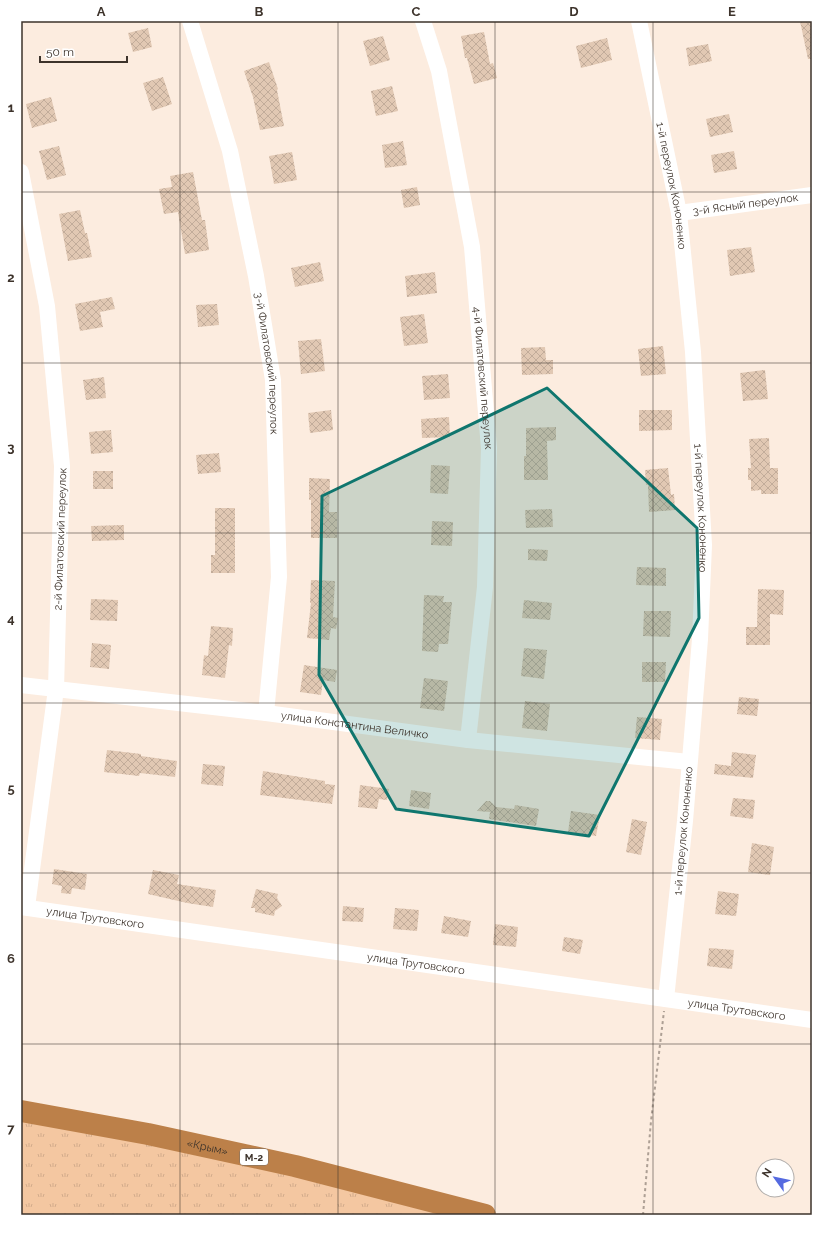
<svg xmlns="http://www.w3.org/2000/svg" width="833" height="1236" font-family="Raleway,sans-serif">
	<defs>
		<pattern id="grass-tufts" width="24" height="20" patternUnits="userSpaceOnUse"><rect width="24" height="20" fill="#f4c7a1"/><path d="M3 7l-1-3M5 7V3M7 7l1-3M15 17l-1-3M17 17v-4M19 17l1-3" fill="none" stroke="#d2ab8b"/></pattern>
		<pattern id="building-cross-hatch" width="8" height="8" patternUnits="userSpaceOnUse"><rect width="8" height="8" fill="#e1c8b3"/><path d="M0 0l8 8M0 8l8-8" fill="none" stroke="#c2ac9a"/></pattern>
	</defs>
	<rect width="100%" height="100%" fill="#fcecdf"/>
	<path fill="url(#grass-tufts)" d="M21,1111l464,104h-464z"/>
	<path fill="url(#building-cross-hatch)" d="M800,21h12v38h-4z
		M148,28l4,19 -19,5 -5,-19z
		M484,32l6,32 3,-1 4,15 -23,6 -7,-26h-2l-4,-22z
		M383,36l7,24 -20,6 -7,-25z
		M607,38l5,22 -31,8 -5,-22z
		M708,44l4,17 -23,5 -3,-18z
		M269,62l9,27 -1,1 7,36 -24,4 -7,-33 -9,-26z
		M163,77l9,27 -20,7 -9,-28z
		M392,86l6,25 -22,5 -5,-25z
		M51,97l6,24 -25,7 -6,-24z
		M729,114l4,18 -23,5 -4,-18z
		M403,141l4,24 -22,3 -3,-23z
		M59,146l7,29 -19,5 -8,-29z
		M734,151l3,18 -23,4 -3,-18z
		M292,152l5,28 -23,4 -5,-28z
		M193,172l9,48h3l4,30 -24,4 -7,-42 -14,2 -5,-25 13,-2 -2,-11z
		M417,187l3,18 -16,3 -3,-18z
		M80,210l5,23h2l5,24 -24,4 -9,-47z
		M751,247l4,25 -25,4 -3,-26z
		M320,262l4,19 -29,6 -4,-19z
		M435,272l2,21 -30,4 -2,-21z
		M112,297l3,12 -15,3 3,15 -23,4 -5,-27z
		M217,304l2,21 -21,2 -2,-22z
		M424,314l4,29 -24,3 -4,-29z
		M321,339l4,32 -24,3 -3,-33z
		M663,346l3,28 -25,2 -3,-27z
		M545,347l1,13h7v14l-31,1 -1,-27z
		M765,370l3,29 -25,2 -3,-28z
		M448,374l2,24 -26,2 -2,-24z
		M104,377l2,21 -20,2 -3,-20z
		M331,410l2,20 -23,3 -2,-20z
		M639,410h33v20l-33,1z
		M449,417l1,20 -28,1 -1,-19z
		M556,427v13l-9,1 1,39h-24v-24h2v-28z
		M111,430l2,22 -22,2 -2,-22z
		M769,438l1,30h8v26h-17v-4l-10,1v-11h-3v-12h3l-2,-29z
		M219,453l2,19 -23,2 -2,-19z
		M431,465l19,1 -2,28 -18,-1z
		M668,468l3,27 3,-1 1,16 -26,2 -1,-27h-2l-1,-15z
		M93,471h20v18h-20z
		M309,478l21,1 -1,33h8v26h-26v-38h-2z
		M215,508h20v65h-24v-18h4z
		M552,509l1,18 -27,1 -1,-18z
		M432,521l21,1 -1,24 -21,-1z
		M124,525v15l-32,1 -1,-15z
		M528,549l20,1 -1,11 -19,-1z
		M637,567l29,1v18l-30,-1z
		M311,580l24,1 -2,36 5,1 -2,11 -5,-1 -2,12 -22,-2 4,-35h-1z
		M758,589l26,1 -1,25 -13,-1v31h-24v-18h11z
		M424,595l20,1 -1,6h9l-4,42h-9l-1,8 -16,-1z
		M91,599l27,1 -1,21 -27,-1z
		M524,600l28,3 -2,17 -28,-2z
		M644,611h27l-1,26 -27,-1z
		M211,626l22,2 -1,18 -3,-1 -4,33 -23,-3 2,-20 4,1z
		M92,643l19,2 -2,24 -19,-2z
		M524,648l23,2 -3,29 -23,-3z
		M642,662h24l-1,20h-23z
		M304,665l33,5 -2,12 -12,-2 -2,15 -21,-3z
		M424,678l24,3 -4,30 -24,-3z
		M739,697l20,2 -2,17 -20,-2z
		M525,701l25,3 -3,27 -25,-3z
		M637,717l25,2 -2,21 -25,-2z
		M107,750l34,4v2l36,5 -2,16 -35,-4 -1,3 -35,-4z
		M732,752l24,3 -3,23 -39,-4 1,-10 16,2z
		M203,764l22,2 -2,20 -22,-2z
		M263,771l62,10v3l10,1 -3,19 -72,-9z
		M360,785l29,4 -2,11 -8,-1 -2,10 -19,-2z
		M411,790l20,3 -2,16 -20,-3z
		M733,798l22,2 -2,19 -23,-3z
		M486,801h4l6,6 18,2 1,-4 24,4 -3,17 -47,-7 1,-7 -13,-1z
		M571,811l29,4 -4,21 -28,-4z
		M632,819l15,3 -6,33 -15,-3z
		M752,843l22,4 -4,28 -22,-3z
		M54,869l33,5 -2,16 -13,-2 -1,6 -10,-1 1,-7 -10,-2z
		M153,870l26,5 -2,9 39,6 -3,17 -26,-4 -39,-9z
		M256,889l22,5 -1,4 5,8 -7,5 -1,5 -19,-4v-4h-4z
		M718,891l21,3 -3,22 -21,-2z
		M343,906l21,2 -1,14 -21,-1z
		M395,908l24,2 -2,21 -24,-2z
		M444,916l27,5 -3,16 -27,-4z
		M495,924l23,3 -2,20 -23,-2z
		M564,937l19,3 -3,14 -18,-3z
		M709,948l25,2 -2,19 -25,-3z"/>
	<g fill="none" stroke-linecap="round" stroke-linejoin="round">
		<path stroke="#ad9f94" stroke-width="2" stroke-dasharray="3 3" stroke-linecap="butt" d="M643,1215l8,-94 13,-110"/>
		<g stroke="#fff" stroke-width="16">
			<path id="s1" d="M190,21l40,130 26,125 17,104 6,197 -13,136"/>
			<path id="s2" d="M423,21l16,50 33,176 17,201 -4,139 -17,153"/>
			<path id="s3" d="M639,21l40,192 14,139 11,193 -4,94 -15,182 -19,178"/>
			<path d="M21,172l26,134 15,160 -6,223 -29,218"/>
			<path id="s4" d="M679,213l133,-18"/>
			<path id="s5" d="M21,685l245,28 202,27 221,22"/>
			<path id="s6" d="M21,907l791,113"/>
		</g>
		<path stroke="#bc8049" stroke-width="22" id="s7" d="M21,1111l127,23 147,32 190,49"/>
	</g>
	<path fill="#0f766e" fill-opacity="0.2" stroke="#0f766e" stroke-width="3" stroke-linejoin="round" d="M547,388l150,140 2,90 -110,218 -193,-27 -77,-134 3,-179z"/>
	<path fill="none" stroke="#3d332b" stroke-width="1" stroke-opacity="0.55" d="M180,21v1194M338,21v1194M495,21v1194M653,21v1194M21,192h791M21,363h791M21,533h791M21,703h791M21,873h791M21,1044h791"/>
	<g text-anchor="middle" stroke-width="3.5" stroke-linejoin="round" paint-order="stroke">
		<rect fill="#fff" stroke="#77706b" stroke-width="1" x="240" y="1149" width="28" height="16" rx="3"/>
		<g font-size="10" font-weight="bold" fill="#3d332b">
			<text x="254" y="1161">М-2</text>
		</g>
		<g font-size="11" fill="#3d332b" stroke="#fff">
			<text dy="4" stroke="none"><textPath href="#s3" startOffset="168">1-й переулок Кононенко</textPath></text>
			<text dy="4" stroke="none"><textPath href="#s4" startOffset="67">3-й Ясный переулок</textPath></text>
			<text dy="4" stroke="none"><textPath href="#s1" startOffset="352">3-й Филатовский переулок</textPath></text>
			<text dy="4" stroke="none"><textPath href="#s2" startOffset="363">4-й Филатовский переулок</textPath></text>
			<text dy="4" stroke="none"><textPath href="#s3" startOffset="492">1-й переулок Кононенко</textPath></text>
			<text transform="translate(60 539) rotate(-88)" y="4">2-й Филатовский переулок</text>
			<text dy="4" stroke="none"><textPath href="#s5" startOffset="336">улица Константина Величко</textPath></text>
			<text transform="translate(683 831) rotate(-85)" y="4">1-й переулок Кононенко</text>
			<text dy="4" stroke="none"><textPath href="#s6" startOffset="75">улица Трутовского</textPath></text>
			<text dy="4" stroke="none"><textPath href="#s6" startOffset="399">улица Трутовского</textPath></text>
			<text dy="4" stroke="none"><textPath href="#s6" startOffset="723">улица Трутовского</textPath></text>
			<text dy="4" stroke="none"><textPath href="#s7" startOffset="190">«Крым»</textPath></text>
		</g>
	</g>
	<rect width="833" height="1236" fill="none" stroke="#ffffff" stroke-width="44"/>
	<g transform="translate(775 1178) rotate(303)"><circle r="19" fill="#ffffff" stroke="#b1adaa"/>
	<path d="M0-3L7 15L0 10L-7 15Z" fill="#556ae0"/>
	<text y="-6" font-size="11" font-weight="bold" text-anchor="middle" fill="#3d332b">N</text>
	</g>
	<path d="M40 56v6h87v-6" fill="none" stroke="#3d332b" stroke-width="2"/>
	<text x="46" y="56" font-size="12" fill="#3d332b" stroke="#ffffff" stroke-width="3" paint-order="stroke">50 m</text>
	<rect x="22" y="22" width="789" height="1192" fill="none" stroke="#3d332b" stroke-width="1.5"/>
	<g font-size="13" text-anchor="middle" font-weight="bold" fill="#3d332b">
		<text x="101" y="16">A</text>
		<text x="259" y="16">B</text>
		<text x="416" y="16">C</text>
		<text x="574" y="16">D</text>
		<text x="732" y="16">E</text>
		<text x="11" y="112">1</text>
		<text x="11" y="282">2</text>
		<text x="11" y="452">3</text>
		<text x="11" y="623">4</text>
		<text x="11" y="793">5</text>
		<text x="11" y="963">6</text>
		<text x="11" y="1133">7</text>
	</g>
</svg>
